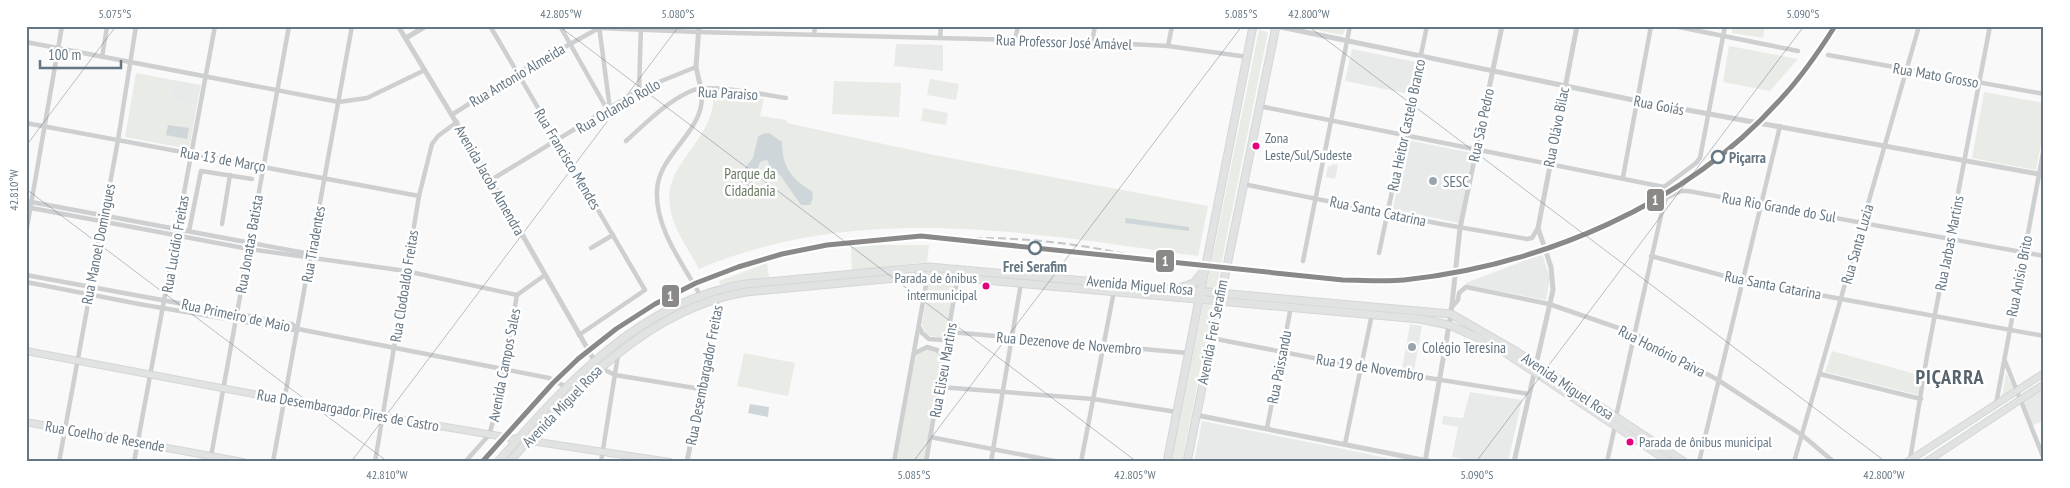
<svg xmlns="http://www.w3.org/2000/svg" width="2070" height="488" font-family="'PT Sans Narrow',sans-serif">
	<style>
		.built { fill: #e8e9e9 }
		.green { fill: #e8ebe6 }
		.water { fill: #ced6d9 }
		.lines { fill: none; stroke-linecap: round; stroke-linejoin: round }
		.secondary-casing { stroke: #d5d6d7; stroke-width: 8 }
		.primary-casing { stroke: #d5d6d7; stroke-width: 9 }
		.minor { stroke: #cecfd0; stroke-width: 4.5 }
		.tertiary { stroke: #cecfd0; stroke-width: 5 }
		.secondary { stroke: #e1e2e2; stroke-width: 6 }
		.primary { stroke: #e1e2e2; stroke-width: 7 }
		.rail { stroke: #c3c5c6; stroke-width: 2; stroke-dasharray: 8 4; stroke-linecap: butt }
		.rail-1-casing { stroke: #fff; stroke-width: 9 }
		.rail-1 { stroke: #8a8988; stroke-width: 5 }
		.ticks { fill: none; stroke: #657683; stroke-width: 1; stroke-opacity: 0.45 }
		.bus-dot { fill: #e5007d; stroke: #fff; stroke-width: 2 }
		.stop-dot { fill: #fff; stroke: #657683; stroke-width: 2.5 }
		.poi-dot { fill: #99a4ac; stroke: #fff; stroke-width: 2 }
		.labels { text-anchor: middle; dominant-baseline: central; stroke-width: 5; stroke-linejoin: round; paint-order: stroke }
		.bus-label { font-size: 14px; fill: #657683; stroke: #fff; text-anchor: start }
		.street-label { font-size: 15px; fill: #657683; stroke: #fff }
		.stop-label { font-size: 15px; font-weight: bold; fill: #657683; stroke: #fff; text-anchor: start }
		.park-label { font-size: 15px; fill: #687a64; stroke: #fff }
		.poi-label { font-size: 15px; fill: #657683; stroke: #fff; text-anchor: start }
		.district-label { font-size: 20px; font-weight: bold; letter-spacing: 1px; fill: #57646e; stroke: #fff }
		.line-badge { stroke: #fff; stroke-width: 2 }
		.badge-label { font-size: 14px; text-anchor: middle; font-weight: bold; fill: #fff }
		.neatline { fill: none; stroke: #657683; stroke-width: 2 }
		.ticks-label { font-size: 12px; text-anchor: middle; fill: #657683 }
	</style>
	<rect width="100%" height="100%" fill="#f9f9f9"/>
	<g class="built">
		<polygon points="896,44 943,45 943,71 894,66"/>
		<polygon points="1352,49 1416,62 1409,94 1345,81"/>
		<polygon points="173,80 201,85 197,105 169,101"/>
		<polygon points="1407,140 1472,153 1459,223 1393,209"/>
		<polygon points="1332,164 1338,165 1335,179 1326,177 1328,166 1331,167"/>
		<polygon points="1542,254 1550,278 1546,300 1466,285 1466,283"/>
		<polygon points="1410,324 1422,326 1414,371 1402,369"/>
		<polygon points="2044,382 2044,421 2031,426 2020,398"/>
		<polygon points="1470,392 1522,400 1508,462 1481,462 1452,457 1458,427 1442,424 1443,416 1463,418"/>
		<polygon points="1202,421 1339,448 1405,462 1194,462"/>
	</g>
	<g class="green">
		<polygon points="1311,26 1346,26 1343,35 1310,29"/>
		<polygon points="1733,26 1765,26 1763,38 1732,33"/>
		<polygon points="1259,30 1268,32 1216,290 1206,289"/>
		<polygon points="1729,46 1798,59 1770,91 1723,82"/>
		<polygon points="136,73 173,80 169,101 197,105 189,149 125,137"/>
		<polygon points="930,79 959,84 956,100 927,95"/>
		<polygon points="834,81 901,83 899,117 832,114"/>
		<polygon points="1984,92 2044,103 2044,128 2036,170 1972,158"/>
		<path d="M713,93l51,6 -4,17 27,4v3l147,32 274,51 -10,50c-165,-23 -340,-55 -499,13 -10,-19 -26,-40 -29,-62 -8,-45 48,-69 43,-114z"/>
		<polygon points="923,108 948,113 946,125 921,121"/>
		<polygon points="879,245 929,245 927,262 852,271 851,247"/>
		<polygon points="767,263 769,278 720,284 719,281"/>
		<polygon points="930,277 956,280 948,332 941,338 926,335 922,324"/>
		<polygon points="1203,304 1213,306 1182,462 1171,462"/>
		<polygon points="922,349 932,349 944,357 925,462 896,462 916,353"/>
		<polygon points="1832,351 1923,376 1919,395 1825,372"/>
		<polygon points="744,353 795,363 788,396 737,386"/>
		<polygon points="2006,373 2015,391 2002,397"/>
	</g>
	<g class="water">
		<polygon points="168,125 189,128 187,139 166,135"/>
		<path d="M769,133l13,9c0,25 10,38 30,49l1,7 -3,7h-9l-21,-30 -10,-6 -2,-8 -2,-1 -6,2 -7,20 -5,4 -9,-6 1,-6 13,-16 5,-21 4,-3z"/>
		<polygon points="1126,218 1189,227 1189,231 1125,223"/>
		<polygon points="750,404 769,407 768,417 748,413"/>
	</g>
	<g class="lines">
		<g class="secondary-casing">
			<g id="secondary">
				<polyline points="26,351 285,400 511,438 670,462"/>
				<polyline points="26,422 243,462"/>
				<polyline points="1907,462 2044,373"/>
				<polyline points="1926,462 2044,384"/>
			</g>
		</g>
		<g class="primary-casing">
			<g id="primary">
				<polyline points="1182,287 1194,283 1204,270"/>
				<path d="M498,462c67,-77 141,-160 247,-178l184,-17 522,47 66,38 167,110"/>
				<path d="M509,462c64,-71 138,-154 237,-170l182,-17 492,44 29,6 45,20 176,117"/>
				<polyline points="1167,462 1253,26"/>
				<polyline points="1187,462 1276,26"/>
			</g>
		</g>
		<g class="minor">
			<polyline points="490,26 645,290 579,335"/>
			<polyline points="560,26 608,111"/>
			<polyline points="599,26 610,109"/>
			<polyline points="1674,26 1798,51"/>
			<polyline points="814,35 815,26"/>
			<polyline points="940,38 941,26"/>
			<polyline points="1015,40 1018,26"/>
			<polyline points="26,42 339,102 367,98 425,70"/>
			<polyline points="1092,42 1095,26"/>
			<polyline points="1168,46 1172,26"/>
			<polyline points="1828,55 2044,94"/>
			<polyline points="102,57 107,27"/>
			<polyline points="639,90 641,27"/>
			<polyline points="1259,106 1664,187 1696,163 1700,158 1725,26"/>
			<polyline points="453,114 518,73 599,28 698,32 1092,42 1168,46 1248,57"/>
			<polyline points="26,123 419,196"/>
			<path d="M626,141c20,-18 40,-39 65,-50 18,-8 74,4 95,7"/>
			<polyline points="1623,177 1651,26"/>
			<polyline points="491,180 639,90 696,67"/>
			<polyline points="1243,184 1441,224 1527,239 1532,238 1538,228"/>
			<polyline points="26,201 305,253 311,256"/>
			<polyline points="26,207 249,249 406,271 517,295 545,275"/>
			<polyline points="222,224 230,175"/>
			<polyline points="189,231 201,171 252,179"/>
			<polyline points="26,233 62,26"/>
			<polyline points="591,248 613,235"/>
			<polyline points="1379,253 1427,26"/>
			<polyline points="1651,256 1743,281 2044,336"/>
			<polyline points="1303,261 1350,26"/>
			<polyline points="26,275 292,324 298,329"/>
			<polyline points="26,282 139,304 291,330 298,329 549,378 566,387"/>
			<path d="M700,295c-17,-31 -45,-67 -43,-104 1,-39 52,-61 44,-102"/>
			<polyline points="1451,308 1458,300 1459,293 1466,287 1549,304 1633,333 1718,380 1802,435 1834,462"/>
			<polyline points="920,328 922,333 929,339 942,340 949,334"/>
			<polyline points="950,332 1188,353"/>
			<polyline points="1211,338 1360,367 1529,394"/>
			<polyline points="915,353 927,347 937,350 945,357"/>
			<polyline points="2005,361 2044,459"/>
			<polyline points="601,368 615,375 701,389"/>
			<polyline points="1820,374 1921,399"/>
			<polyline points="940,387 1093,399 1177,412"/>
			<polyline points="1996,404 2044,148"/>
			<polyline points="1616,417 1662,211 1666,198 1681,191 1688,191 2044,256"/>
			<polyline points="1267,428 1291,307"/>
			<polyline points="930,437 1060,462"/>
			<polyline points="1345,444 1372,314"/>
			<polyline points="1910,460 1927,356 1990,26"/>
			<polyline points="59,462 118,140 136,26"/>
			<polyline points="134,462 215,26"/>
			<polyline points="210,462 289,26"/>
			<polyline points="273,462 352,26"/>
			<polyline points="375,462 419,196 432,144 438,136 457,122"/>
			<polyline points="465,462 489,435 495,415 517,295"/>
			<polyline points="601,462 618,355"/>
			<polyline points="894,462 928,274"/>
			<polyline points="926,462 959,269"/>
			<polyline points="991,462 1021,283"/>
			<polyline points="1081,462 1114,291"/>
			<polyline points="1607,462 1615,426"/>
			<polyline points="1699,462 1780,126"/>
			<polyline points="1794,462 1919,26"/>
		</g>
		<g class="tertiary">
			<polyline points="398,26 491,180 594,360"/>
			<polyline points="699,26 696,67 701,89"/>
			<polyline points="1276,26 1638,101 2044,175"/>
			<polyline points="406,38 426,26"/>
			<polyline points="1196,415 1433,462"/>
			<polyline points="687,462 718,296 716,289"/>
			<polyline points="1425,462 1451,314 1460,228 1502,26"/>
			<polyline points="1514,462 1553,290 1551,267 1538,228 1577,26"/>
		</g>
		<use href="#secondary" class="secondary"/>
		<use href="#primary" class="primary"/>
		<path class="rail" d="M950,239c66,-4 131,5 196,19"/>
		<g class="rail-1-casing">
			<path id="rail-1" d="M482,462l71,-79 25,-24 38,-30 39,-25 41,-21 42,-16 44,-13 45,-9 94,-9 422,44c20,0 40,2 61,0 138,-15 280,-74 374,-178 22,-23 40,-49 57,-76"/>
		</g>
		<use href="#rail-1" class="rail-1"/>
	</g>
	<path class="ticks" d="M559,26l578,436M1308,26l578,436M26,146l90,-120M26,189l362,273M351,462l328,-436M913,462l329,-436M1476,462l328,-436M2039,462l5,-7"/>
	<g class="bus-dot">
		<circle cx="1256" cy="146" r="4.5"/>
		<circle cx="986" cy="286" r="4.5"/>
		<circle cx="1630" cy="442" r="4.5"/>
	</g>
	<g class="stop-dot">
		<circle cx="1718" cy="157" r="6"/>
		<circle cx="1035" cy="248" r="6"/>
	</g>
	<g class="poi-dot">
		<circle cx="1433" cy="181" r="5"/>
		<circle cx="1412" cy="347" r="5"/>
	</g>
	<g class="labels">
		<g class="bus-label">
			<text x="1265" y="138">Zona<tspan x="1265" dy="17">Leste/Sul/Sudeste</tspan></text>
			<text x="977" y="278" text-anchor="end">Parada de ônibus<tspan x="977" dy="17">intermunicipal</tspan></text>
			<text x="1639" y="442">Parada de ônibus municipal</text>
		</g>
		<g class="street-label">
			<text transform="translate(1064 42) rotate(2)">Rua Professor José Amável</text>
			<text transform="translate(517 75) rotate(-31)">Rua Antonio Almeida</text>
			<text transform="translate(1936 75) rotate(10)">Rua Mato Grosso</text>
			<text transform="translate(728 93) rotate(3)">Rua Paraiso</text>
			<text transform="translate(1659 105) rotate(11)">Rua Goiás</text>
			<text transform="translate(618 106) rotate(-30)">Rua Orlando Rollo</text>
			<text transform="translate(1406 125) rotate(-78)">Rua Heitor Castelo Branco</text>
			<text transform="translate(1481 125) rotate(-78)">Rua São Pedro</text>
			<text transform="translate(1556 127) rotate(-79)">Rua Olávo Bilac</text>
			<text transform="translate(223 159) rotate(10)">Rua 13 de Março</text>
			<text transform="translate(568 159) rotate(59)">Rua Francisco Mendes</text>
			<text transform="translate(490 180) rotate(60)">Avenida Jacob Almendra</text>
			<text transform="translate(1779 207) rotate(10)">Rua Rio Grande do Sul</text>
			<text transform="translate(1378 211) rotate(12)">Rua Santa Catarina</text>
			<text transform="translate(1949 243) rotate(-79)">Rua Jarbas Martins</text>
			<text transform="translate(98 244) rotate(-79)">Rua Manoel Domingues</text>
			<text transform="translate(175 244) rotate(-80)">Rua Lucidio Freitas</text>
			<text transform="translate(249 244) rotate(-80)">Rua Jonatas Batista</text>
			<text transform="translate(313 244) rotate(-80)">Rua Tiradentes</text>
			<text transform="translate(1857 244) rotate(-74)">Rua Santa Luzia</text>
			<text transform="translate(2019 276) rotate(-79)">Rua Anísio Brito</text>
			<text transform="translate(1140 285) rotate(5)">Avenida Miguel Rosa</text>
			<text transform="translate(1773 285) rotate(11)">Rua Santa Catarina</text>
			<text transform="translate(404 286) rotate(-81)">Rua Clodoaldo Freitas</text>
			<text transform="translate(236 315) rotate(12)">Rua Primeiro de Maio</text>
			<text transform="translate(1212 332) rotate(-79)">Avenida Frei Serafim</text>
			<text transform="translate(1069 343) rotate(5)">Rua Dezenove de Novembro</text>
			<text transform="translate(1662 351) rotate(27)">Rua Honório Paiva</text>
			<text transform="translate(504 365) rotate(-79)">Avenida Campos Sales</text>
			<text transform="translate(1279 367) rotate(-79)">Rua Paissandu</text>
			<text transform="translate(1370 367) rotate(9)">Rua 19 de Novembro</text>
			<text transform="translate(943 370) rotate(-80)">Rua Eliseu Martins</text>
			<text transform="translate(704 375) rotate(-79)">Rua Desembargador Freitas</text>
			<text transform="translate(1568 386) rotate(34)">Avenida Miguel Rosa</text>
			<text transform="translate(562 406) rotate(-46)">Avenida Miguel Rosa</text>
			<text transform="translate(348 410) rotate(10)">Rua Desembargador Pires de Castro</text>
			<text transform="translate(105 436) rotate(10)">Rua Coelho de Resende</text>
		</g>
		<g class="stop-label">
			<text x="1729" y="157">Piçarra</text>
			<text x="1035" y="266" text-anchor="middle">Frei Serafim</text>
		</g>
		<g class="park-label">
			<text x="750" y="173">Parque da<tspan x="750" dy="17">Cidadania</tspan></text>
		</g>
		<g class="poi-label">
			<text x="1443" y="181">SESC</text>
			<text x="1422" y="347">Colégio Teresina</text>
		</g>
		<g class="district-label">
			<text x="1950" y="377">PIÇARRA</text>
		</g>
	</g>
	<g class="line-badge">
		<rect x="1646" y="188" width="19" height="24" rx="5" fill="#8a8988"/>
		<rect x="1155" y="249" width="20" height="24" rx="5" fill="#8a8988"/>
		<rect x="661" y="284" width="19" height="24" rx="5" fill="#8a8988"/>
	</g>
	<g class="badge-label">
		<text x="1655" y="205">1</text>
		<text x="1165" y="266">1</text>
		<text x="670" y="301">1</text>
	</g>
	<rect width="2070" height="488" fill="none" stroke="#ffffff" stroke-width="55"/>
	<path d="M40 60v8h81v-8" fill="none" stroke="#657683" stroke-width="2.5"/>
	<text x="48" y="60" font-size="15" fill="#657683" stroke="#ffffff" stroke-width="4" paint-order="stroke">100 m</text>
	<rect x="28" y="28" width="2014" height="432" class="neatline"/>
	<g class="ticks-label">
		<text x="115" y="18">5.075°S</text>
		<text x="561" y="18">42.805°W</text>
		<text x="678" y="18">5.080°S</text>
		<text x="1241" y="18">5.085°S</text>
		<text x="1309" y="18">42.800°W</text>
		<text x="1803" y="18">5.090°S</text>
		<text transform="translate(14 190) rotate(-90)" y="4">42.810°W</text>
		<text x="387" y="479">42.810°W</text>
		<text x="914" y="479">5.085°S</text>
		<text x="1135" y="479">42.805°W</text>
		<text x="1477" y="479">5.090°S</text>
		<text x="1884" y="479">42.800°W</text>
	</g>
</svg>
